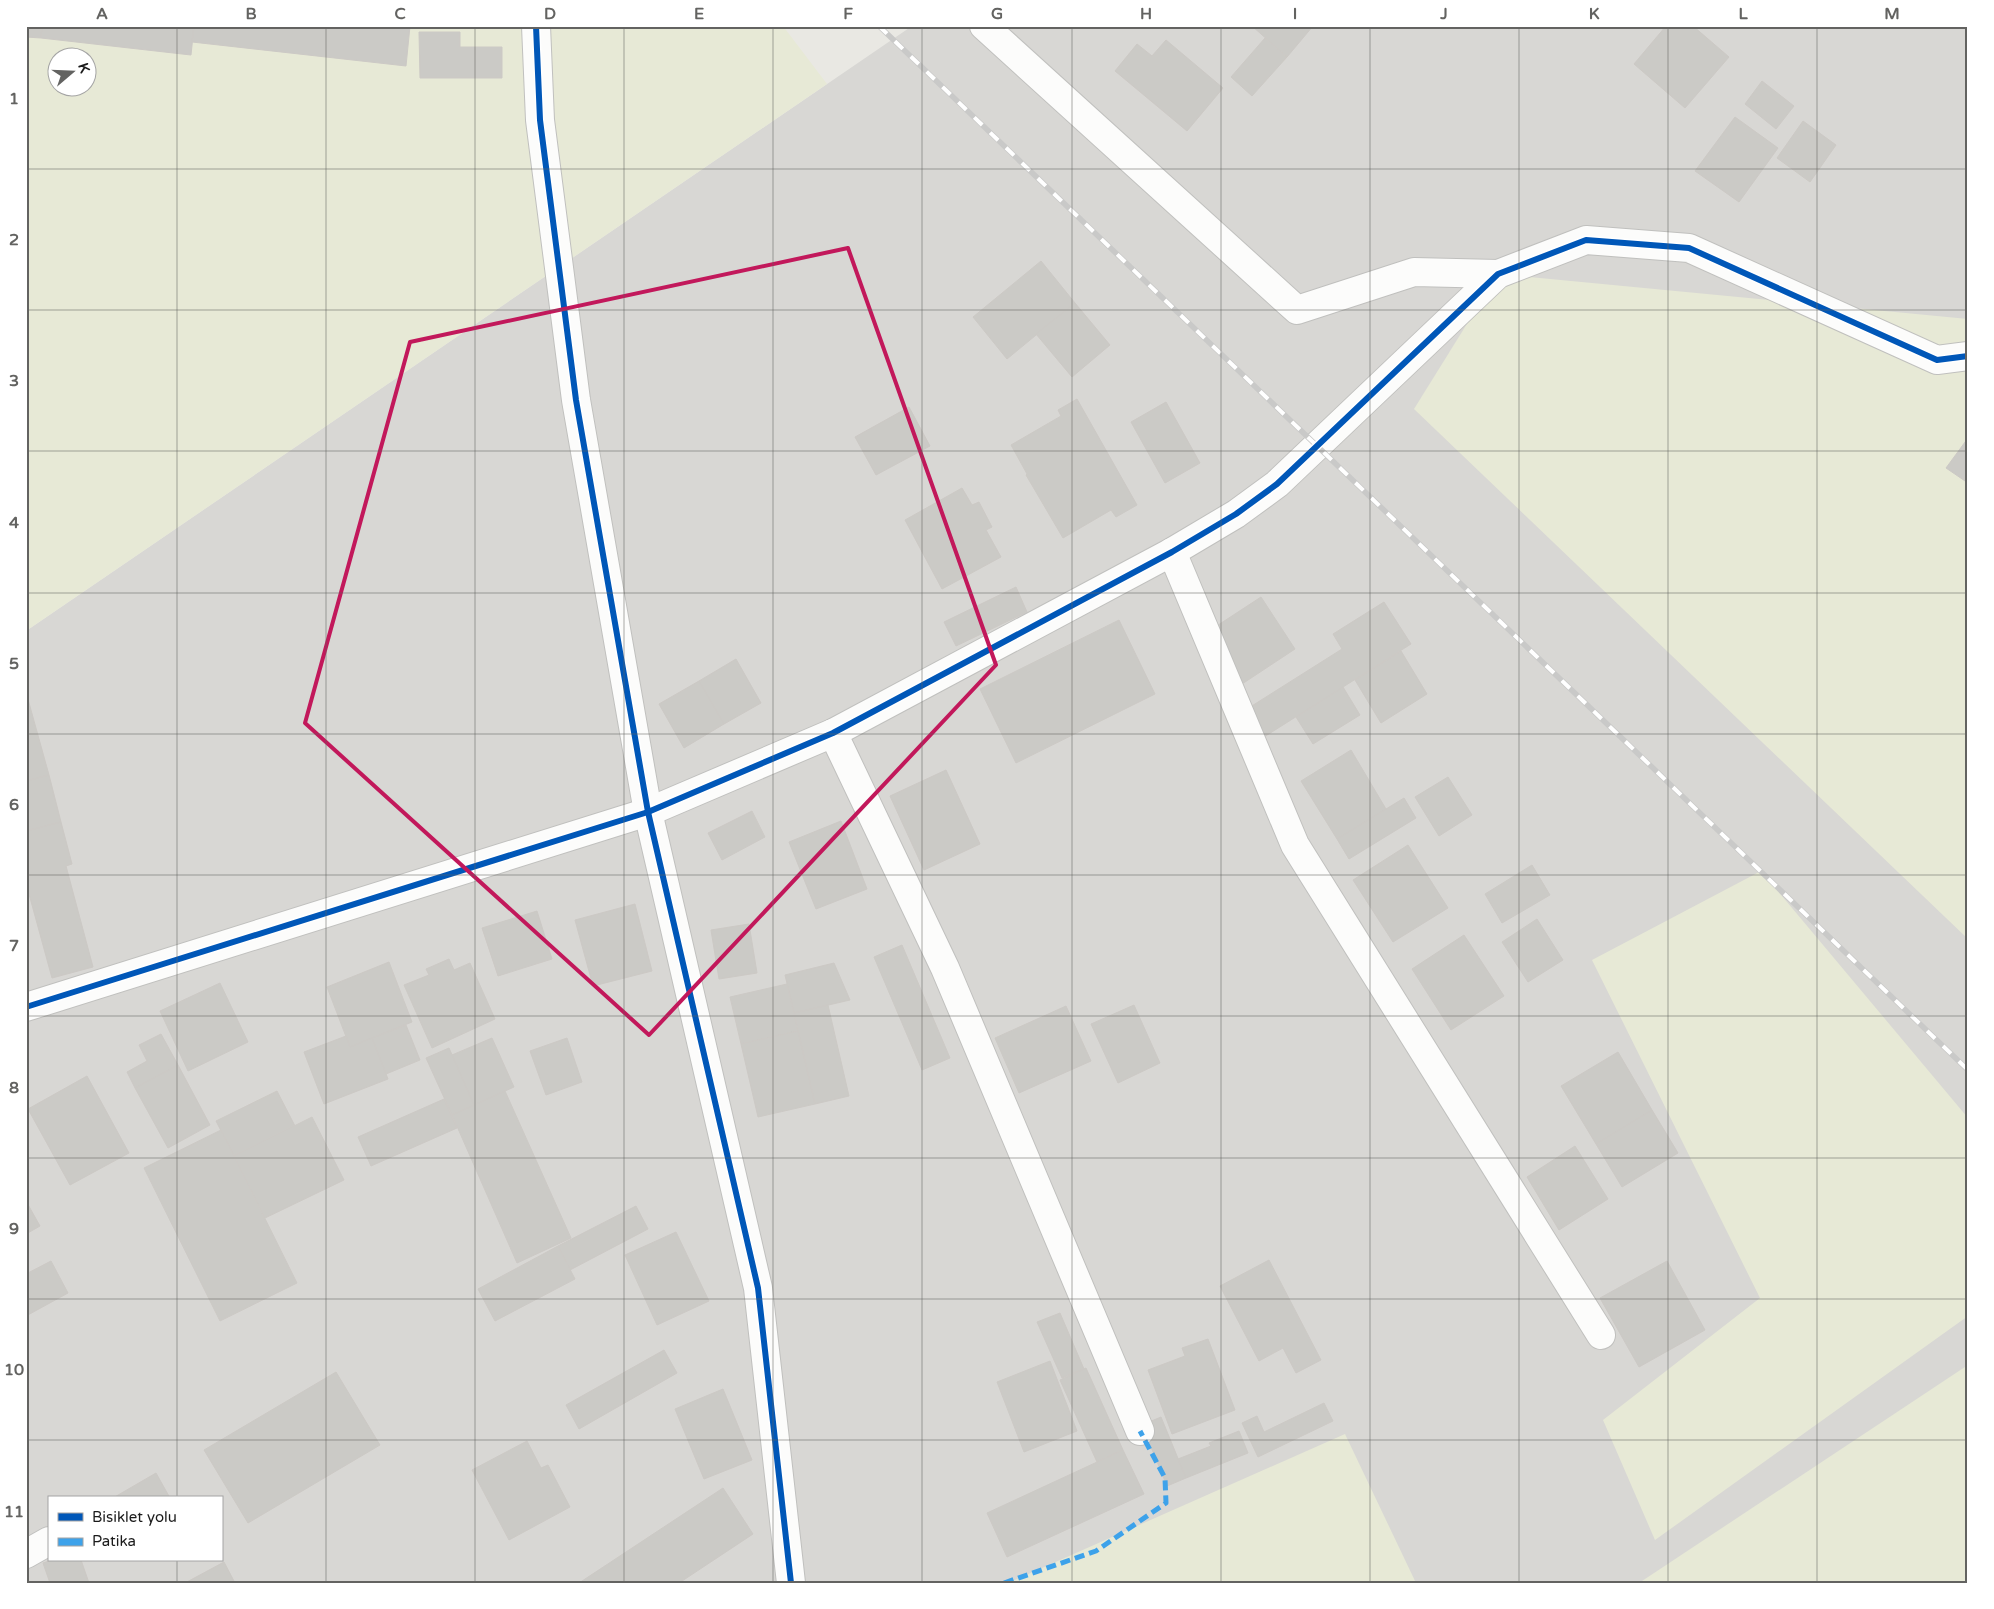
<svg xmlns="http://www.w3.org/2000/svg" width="1994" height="1609" font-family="'Varela Round',sans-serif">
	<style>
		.residential { fill: #d8d7d4; fill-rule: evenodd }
		.farmland { fill: #e7e9d6; fill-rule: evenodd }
		.building { fill: #cbcac6; stroke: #ccc9c5 }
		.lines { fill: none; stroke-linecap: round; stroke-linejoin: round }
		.minor-casing { stroke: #c0c0be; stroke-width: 30 }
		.minor { stroke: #fcfcfb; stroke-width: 28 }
		.rail-casing { stroke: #c9c9c8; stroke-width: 5.5 }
		.rail { stroke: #fff; stroke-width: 4; stroke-dasharray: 11; stroke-linecap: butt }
		.quiet { stroke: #3da2ea; stroke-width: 5; stroke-dasharray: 10 5; stroke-linecap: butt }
		.cycleway-casing { stroke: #fff; stroke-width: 9 }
		.cycleway { stroke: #0057b8; stroke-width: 6 }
		.marked { fill: none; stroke: #c2185b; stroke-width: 4; stroke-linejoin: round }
		.grid { fill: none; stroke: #636361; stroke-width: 1; stroke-opacity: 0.55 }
		.neatline { fill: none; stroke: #636361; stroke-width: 2 }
		.grid-label { font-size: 16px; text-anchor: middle; font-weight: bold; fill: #636361 }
	</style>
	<rect width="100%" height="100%" fill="#e9e8e3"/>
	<path class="residential" d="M912,26h1056v1557h-1942v-952zM49,1498h172v62h-172z"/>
	<g class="farmland">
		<path d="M26,26h757l44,58 -801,547zM58,58h30v30h-30z"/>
		<polygon points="1498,274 1968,319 1968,939 1414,409"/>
		<polygon points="1761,871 1968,1118 1968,1316 1655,1540 1603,1420 1760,1298 1592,960"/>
		<polygon points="1968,1365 1968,1583 1639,1583"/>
		<polygon points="1345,1434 1416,1583 1008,1583"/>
	</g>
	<g class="building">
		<polygon points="26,26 42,26 41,38 26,37"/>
		<polygon points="42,26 194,26 191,55 41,38"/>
		<polygon points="194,26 410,26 406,66 192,42"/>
		<polygon points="1252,26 1313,26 1287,57"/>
		<polygon points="1666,26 1693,26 1729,57 1685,108 1634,64"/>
		<polygon points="419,32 460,32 460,47 502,47 502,78 420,78"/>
		<polygon points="1265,38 1287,57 1252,96 1231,77"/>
		<polygon points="1166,40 1223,88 1187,131 1115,71 1137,44 1152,56"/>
		<polygon points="1762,81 1794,106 1776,129 1745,104"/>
		<polygon points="1735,117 1778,148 1739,202 1695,171"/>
		<polygon points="1803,121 1836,145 1810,182 1777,158"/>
		<polygon points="1041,261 1075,303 1007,359 973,317"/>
		<polygon points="1075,303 1110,345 1072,377 1036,334"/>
		<polygon points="1077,399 1137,505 1116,517 1111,510 1063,538 1026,475 1027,474 1011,445 1061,416 1058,410"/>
		<polygon points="1166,402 1200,463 1165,483 1131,422"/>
		<polygon points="909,407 930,446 876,475 855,437"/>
		<polygon points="1968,438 1968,483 1946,468"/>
		<polygon points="962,488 972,505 979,502 992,527 986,530 1001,557 942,589 905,520"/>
		<polygon points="1016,587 1027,612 956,646 944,622"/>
		<polygon points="1261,597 1295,649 1242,684 1209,631"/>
		<polygon points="1384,602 1411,644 1245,749 1228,721 1342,649 1333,634"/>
		<polygon points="1119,620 1155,694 1016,763 980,689"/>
		<polygon points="1401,651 1427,694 1381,723 1355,680"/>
		<polygon points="736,659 761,703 724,724 699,681"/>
		<polygon points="699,681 724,724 684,748 659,704"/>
		<polygon points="1343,687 1360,715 1313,744 1296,717"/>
		<polygon points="26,692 49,775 26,781"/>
		<polygon points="1351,750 1386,809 1337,839 1301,781"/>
		<polygon points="946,770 980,844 924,870 890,796"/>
		<polygon points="49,775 61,822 26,831 26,781"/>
		<polygon points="1448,777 1472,815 1439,836 1415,797"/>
		<polygon points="1404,798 1416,818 1349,859 1337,839"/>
		<polygon points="752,811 765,837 722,860 708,833"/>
		<polygon points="841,821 867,889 816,909 789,842"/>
		<polygon points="61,822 72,864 66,866 93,967 52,978 26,883 26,831"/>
		<polygon points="1408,845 1448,908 1393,942 1353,880"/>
		<polygon points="1532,865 1550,895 1502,923 1485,894"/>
		<polygon points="635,904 652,971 593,986 575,920"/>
		<polygon points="537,911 552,959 498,976 482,928"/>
		<polygon points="1537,919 1563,960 1528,982 1502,942"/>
		<polygon points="749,924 757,973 719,979 711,930"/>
		<polygon points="1464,935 1504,996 1451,1030 1412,969"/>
		<polygon points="902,945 950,1058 922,1070 874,957"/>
		<polygon points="449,959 454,970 470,963 495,1019 432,1048 404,985 429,975 426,969"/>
		<polygon points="389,962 412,1022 350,1047 327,987"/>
		<polygon points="834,963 850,1000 794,1013 785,975"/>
		<polygon points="220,983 248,1042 188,1071 160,1011"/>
		<polygon points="787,984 798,1031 741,1044 730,997"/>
		<polygon points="828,1005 849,1096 815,1104 794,1013"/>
		<polygon points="1134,1005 1160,1063 1118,1083 1091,1024"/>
		<polygon points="1066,1006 1091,1061 1019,1093 995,1038"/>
		<polygon points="406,1025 420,1060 386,1074 372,1038"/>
		<polygon points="798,1031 815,1104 758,1117 741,1044"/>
		<polygon points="161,1034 178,1065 135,1088 127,1072 147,1061 139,1045"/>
		<polygon points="346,1036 350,1047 372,1038 388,1079 324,1104 304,1052"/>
		<polygon points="492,1038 514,1087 474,1105 452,1055"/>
		<polygon points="567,1038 582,1082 546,1095 530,1051"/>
		<polygon points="449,1048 474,1105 452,1115 426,1058"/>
		<polygon points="1618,1052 1652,1110 1596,1144 1561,1086"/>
		<polygon points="178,1065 210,1125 168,1148 135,1088"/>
		<polygon points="87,1076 129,1153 70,1185 28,1109"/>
		<polygon points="277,1091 295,1126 234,1156 216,1121"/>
		<polygon points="505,1091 571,1238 517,1263 452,1115"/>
		<polygon points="444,1099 457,1128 371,1166 358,1137"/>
		<polygon points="1652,1110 1678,1153 1622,1187 1596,1144"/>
		<polygon points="312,1117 344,1180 265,1218 234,1156"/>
		<polygon points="221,1130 297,1283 220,1321 144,1168"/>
		<polygon points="1575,1146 1608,1199 1559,1230 1527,1177"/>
		<polygon points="26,1201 40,1226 26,1234"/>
		<polygon points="636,1206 648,1229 570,1270 558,1246"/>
		<polygon points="676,1232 709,1301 657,1325 625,1255"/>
		<polygon points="558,1246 575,1279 495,1321 478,1289"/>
		<polygon points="1269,1260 1321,1360 1296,1373 1283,1348 1259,1361 1220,1286"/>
		<polygon points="51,1261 68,1293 26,1316 26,1274"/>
		<polygon points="1667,1261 1705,1330 1639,1367 1600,1298"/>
		<polygon points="1060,1313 1084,1369 1062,1378 1037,1322"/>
		<polygon points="1208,1339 1235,1410 1172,1434 1148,1370 1185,1356 1182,1348"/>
		<polygon points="664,1350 677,1373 579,1429 566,1405"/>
		<polygon points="1050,1361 1077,1431 1024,1452 997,1382"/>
		<polygon points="1086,1368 1123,1450 1097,1462 1060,1380"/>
		<polygon points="336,1372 380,1445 248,1523 204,1450"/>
		<polygon points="723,1389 752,1460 704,1479 675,1409"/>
		<polygon points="1324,1403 1333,1421 1258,1457 1242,1423 1257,1416 1264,1432"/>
		<polygon points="1161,1417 1186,1478 1167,1486 1142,1425"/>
		<polygon points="1239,1431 1248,1453 1186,1478 1178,1459 1211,1446 1209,1443"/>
		<polygon points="527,1441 541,1468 548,1465 570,1507 509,1540 472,1470"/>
		<polygon points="1123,1450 1144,1494 1007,1557 987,1513"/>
		<polygon points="156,1473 170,1498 113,1498"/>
		<polygon points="723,1488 753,1534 679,1583 579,1583"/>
		<polygon points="52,1560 81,1560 89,1583 50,1583 43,1563"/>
		<polygon points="224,1562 235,1583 185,1583"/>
	</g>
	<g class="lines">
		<g class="minor-casing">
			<g id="minor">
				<polyline points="536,26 540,120 576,400 648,812 758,1288 791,1583"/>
				<polyline points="984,26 1297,310 1414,272 1498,274"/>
				<polyline points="1172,552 1295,845 1601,1335"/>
				<polyline points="833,733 945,968 1140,1431"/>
				<polyline points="26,1007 648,812 833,733 1172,552 1236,514 1277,484 1498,274 1586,240 1689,248 1937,360 1968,356"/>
				<polyline points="26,1554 49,1541"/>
			</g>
		</g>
		<use href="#minor" class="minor"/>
		<g class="rail-casing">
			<polyline id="rail" points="879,26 1968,1070"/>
		</g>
		<use href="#rail" class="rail"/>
		<polyline class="quiet" points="1004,1583 1096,1551 1166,1503 1165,1478 1140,1431"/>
		<g class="cycleway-casing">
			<g id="cycleway">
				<polyline points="536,26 540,120 576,400 648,812 758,1288 791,1583"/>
				<polyline points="26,1007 648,812 833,733 1172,552 1236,514 1277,484 1498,274 1586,240 1689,248 1937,360 1968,356"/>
			</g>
		</g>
		<use href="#cycleway" class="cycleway"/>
	</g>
	<path class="marked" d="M848,248l148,417 -347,370 -344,-312 105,-381z"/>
	<path class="grid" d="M177,26v1472M326,26v1557M475,26v1557M624,26v1557M773,26v1557M922,26v1557M1072,26v1557M1221,26v1557M1370,26v1557M1519,26v1557M1668,26v1557M1817,26v1557M26,169h1942M26,310h1942M26,451h1942M26,593h1942M26,734h1942M26,875h1942M26,1016h1942M26,1158h1942M26,1299h1942M26,1440h1942M177,1560v23"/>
	<rect width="1994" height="1609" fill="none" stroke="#ffffff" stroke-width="55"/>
	<rect x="48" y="1496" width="175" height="65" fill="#ffffff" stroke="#a4a4a4"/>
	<rect x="58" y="1513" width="25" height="8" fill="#0057b8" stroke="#a4a4a4"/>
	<text x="92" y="1522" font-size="15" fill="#1b1b1b">Bisiklet yolu</text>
	<rect x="58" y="1538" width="25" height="8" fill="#3da2ea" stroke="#a4a4a4"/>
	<text x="92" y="1546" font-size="15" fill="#1b1b1b">Patika</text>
	<g transform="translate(72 72) rotate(71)"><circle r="24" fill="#ffffff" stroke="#a4a4a4"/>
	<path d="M0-4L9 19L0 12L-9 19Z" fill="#636361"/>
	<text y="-8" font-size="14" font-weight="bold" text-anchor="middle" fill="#1b1b1b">K</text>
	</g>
	<rect x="28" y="28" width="1938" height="1554" class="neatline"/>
	<g class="grid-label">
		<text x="102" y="19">A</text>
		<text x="251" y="19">B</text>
		<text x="400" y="19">C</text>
		<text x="550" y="19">D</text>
		<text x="699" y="19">E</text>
		<text x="848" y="19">F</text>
		<text x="997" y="19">G</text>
		<text x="1146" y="19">H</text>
		<text x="1295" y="19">I</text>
		<text x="1444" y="19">J</text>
		<text x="1594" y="19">K</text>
		<text x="1743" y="19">L</text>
		<text x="1892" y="19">M</text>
		<text x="14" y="104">1</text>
		<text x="14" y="245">2</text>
		<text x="14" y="386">3</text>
		<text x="14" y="528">4</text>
		<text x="14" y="669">5</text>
		<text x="14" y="810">6</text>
		<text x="14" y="951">7</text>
		<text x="14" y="1093">8</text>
		<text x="14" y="1234">9</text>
		<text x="14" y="1375">10</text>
		<text x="14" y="1517">11</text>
	</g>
</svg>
